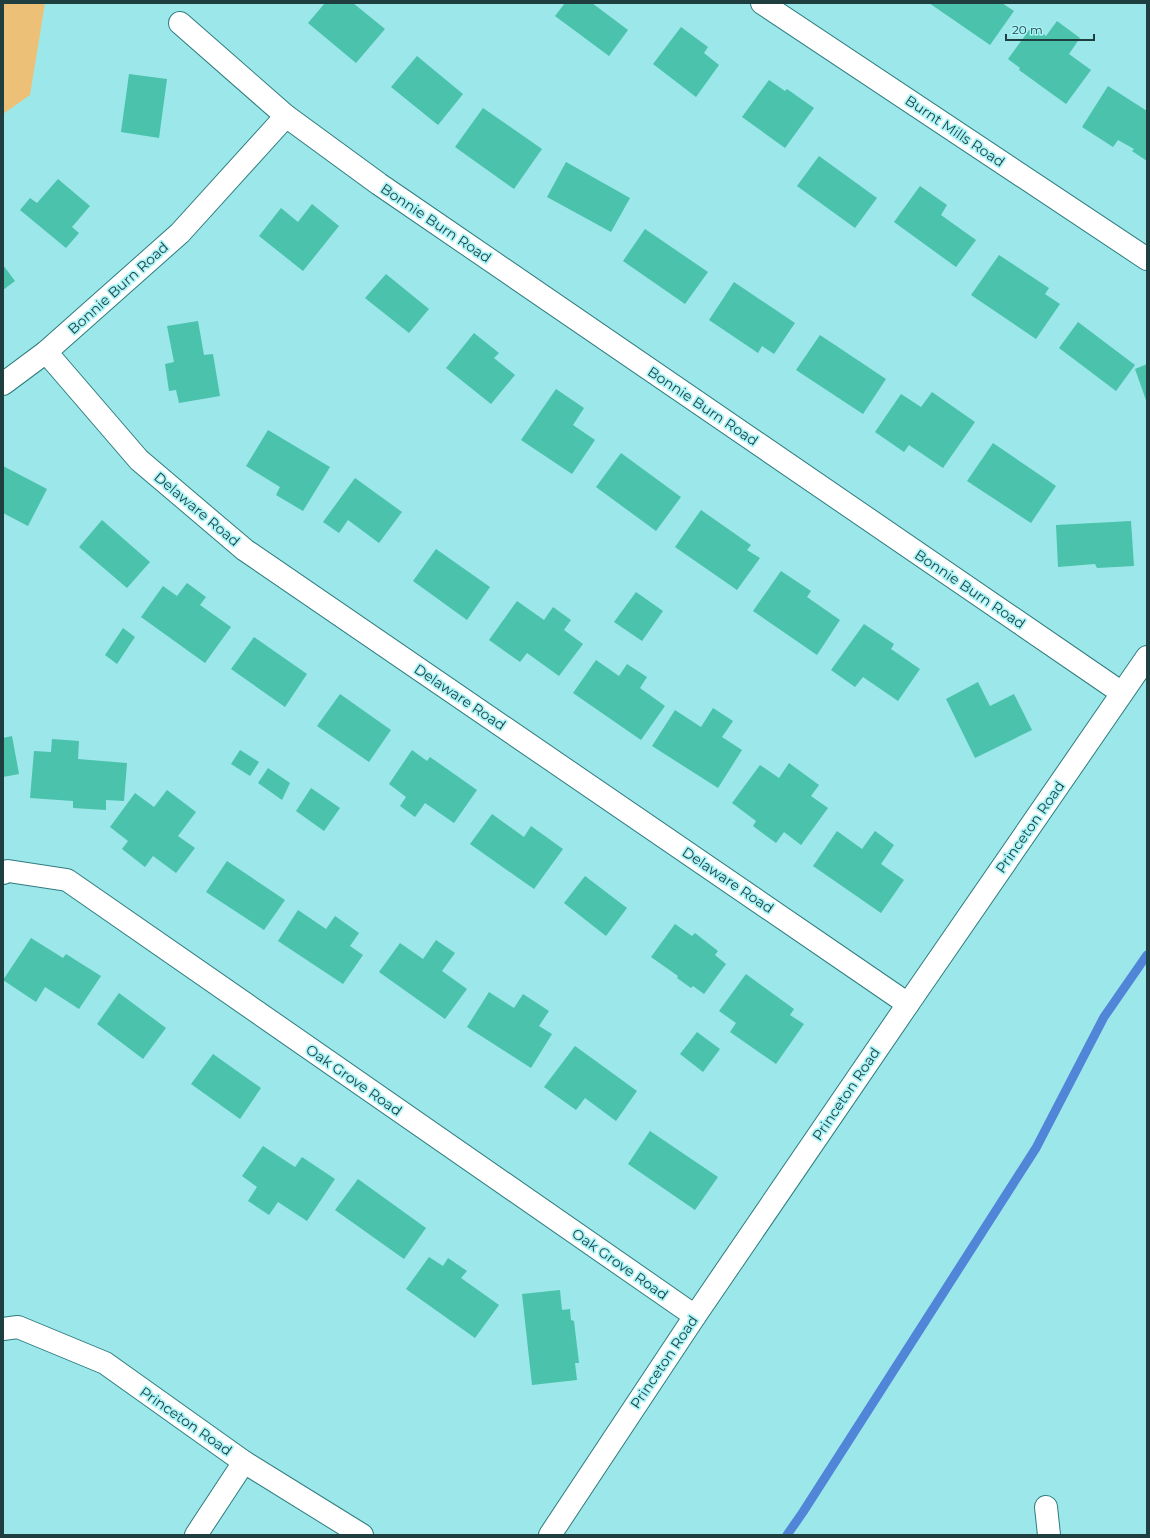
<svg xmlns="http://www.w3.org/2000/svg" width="1150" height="1538" font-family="Montserrat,sans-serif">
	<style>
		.green { fill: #ecc077 }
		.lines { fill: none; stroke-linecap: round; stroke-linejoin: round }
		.stream { stroke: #5085d8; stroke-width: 9 }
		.building { fill: #4ac2ac }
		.minor-casing { stroke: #2f7c7f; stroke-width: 24 }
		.minor { stroke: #fff; stroke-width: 22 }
		.labels { text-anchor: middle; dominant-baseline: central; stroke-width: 3.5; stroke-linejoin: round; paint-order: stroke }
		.street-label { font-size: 14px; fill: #1f3e40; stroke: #a9f4f7 }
	</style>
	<rect width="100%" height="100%" fill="#9ce7ea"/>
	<polygon class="green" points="3,3 45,3 30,95 3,114"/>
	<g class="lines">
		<polyline class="stream" points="787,1535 803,1512 1036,1148 1104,1017 1147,955"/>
	</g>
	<g class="building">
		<polygon points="325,3 353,3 385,29 356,63 308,23"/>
		<polygon points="565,3 592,3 628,30 609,56 555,16"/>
		<polygon points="929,3 1002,3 1014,11 990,45"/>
		<polygon points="1057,21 1080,38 1069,54 1091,70 1066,104 1019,70 1020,68 1008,59 1032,26 1046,36"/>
		<polygon points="681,27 708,47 704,53 719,65 696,97 653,64"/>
		<polygon points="417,56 463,94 438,125 391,87"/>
		<polygon points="129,74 167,79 159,138 121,132"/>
		<polygon points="769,80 785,91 787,89 814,108 785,148 742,117"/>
		<polygon points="1108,86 1147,111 1147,161 1132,151 1134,149 1118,140 1113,147 1082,127"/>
		<polygon points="483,108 542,149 514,189 455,147"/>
		<polygon points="819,156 877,198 855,228 797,186"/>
		<polygon points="566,162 630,198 611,232 547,197"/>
		<polygon points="58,179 90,206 72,227 79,233 66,248 20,210 30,198 37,203"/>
		<polygon points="920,186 947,205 941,215 976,240 956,267 894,222"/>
		<polygon points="312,204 339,226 303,271 259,236 281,208 298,222"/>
		<polygon points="645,229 708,272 685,304 623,261"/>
		<polygon points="999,255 1049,288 1045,294 1060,304 1036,339 971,295"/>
		<polygon points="3,265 15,281 3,290"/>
		<polygon points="386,274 429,309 409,333 365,298"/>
		<polygon points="734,282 795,323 774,354 762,346 758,353 709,320"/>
		<polygon points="198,321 204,355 213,354 220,396 179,403 176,390 169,391 165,364 174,362 167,326"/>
		<polygon points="1078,322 1135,365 1116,391 1059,348"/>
		<polygon points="474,333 499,353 494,358 515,375 491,404 446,368"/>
		<polygon points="820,335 886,379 863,414 796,370"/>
		<polygon points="1147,364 1147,403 1135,369"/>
		<polygon points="556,389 584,408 573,425 595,440 572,474 521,440"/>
		<polygon points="932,392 975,422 943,468 909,445 904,452 875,432 901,394 921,407"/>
		<polygon points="268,430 330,467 303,511 276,495 280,487 246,466"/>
		<polygon points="993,443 1056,486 1031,523 967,481"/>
		<polygon points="621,453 681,497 656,531 596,487"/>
		<polygon points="3,466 47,489 28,526 3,513"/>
		<polygon points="355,478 402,512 379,543 348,520 339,533 323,522"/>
		<polygon points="701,510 751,545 747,550 760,558 737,590 675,547"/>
		<polygon points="102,520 150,562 127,588 79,547"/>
		<polygon points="1131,521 1134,566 1097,568 1095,564 1058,567 1056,525"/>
		<polygon points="436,549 490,587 467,620 413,581"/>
		<polygon points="781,571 811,591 807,597 840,620 817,655 753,611"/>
		<polygon points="187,583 206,597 200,605 231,627 205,663 141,617 163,586 177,596"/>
		<polygon points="636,592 663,611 642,641 614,622"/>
		<polygon points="517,601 544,620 553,607 571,620 564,630 583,644 559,676 527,653 520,662 489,640"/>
		<polygon points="864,624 894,644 891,649 920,669 898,701 863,677 855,687 831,670"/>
		<polygon points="123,628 135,637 117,664 105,655"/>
		<polygon points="254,637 307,674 285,707 231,669"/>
		<polygon points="596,660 619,676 627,664 647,677 640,688 665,706 641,740 573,693"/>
		<polygon points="978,682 990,706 1014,694 1032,730 975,758 946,699"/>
		<polygon points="340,694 391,730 369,762 317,726"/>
		<polygon points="713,708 733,721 722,737 742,750 718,788 652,746 675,710 701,727"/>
		<polygon points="12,736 19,774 3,777 3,738"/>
		<polygon points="52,739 79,741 78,759 127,763 124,801 106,800 106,810 73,808 73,801 30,798 34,751 51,752"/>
		<polygon points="240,750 259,762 250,776 231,764"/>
		<polygon points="412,750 427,761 430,757 477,790 454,823 425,803 415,817 400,806 406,797 389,784"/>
		<polygon points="789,763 819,785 811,796 828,808 801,845 784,832 776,843 753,826 756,821 732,803 760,765 779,778"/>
		<polygon points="268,768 290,783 282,800 258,783"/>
		<polygon points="311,788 340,808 324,831 296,811"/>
		<polygon points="167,790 196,812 178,836 195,848 176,873 153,856 145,867 122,849 128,841 110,827 135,793 154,807"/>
		<polygon points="492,814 524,837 531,826 563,849 534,889 470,844"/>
		<polygon points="837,831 862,849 875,831 894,845 881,864 904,880 881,913 813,866"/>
		<polygon points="227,861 285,900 264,930 206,892"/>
		<polygon points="585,876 627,908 606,936 564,903"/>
		<polygon points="298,910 326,929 335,916 359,933 350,946 363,955 343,984 278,941"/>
		<polygon points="675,924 692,936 695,933 718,951 715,955 726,964 704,994 693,986 691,988 677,978 678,976 651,957"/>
		<polygon points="31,938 63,958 66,954 101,976 79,1009 45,987 36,1002 3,980"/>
		<polygon points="436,940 455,953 442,971 467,989 445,1019 379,972 400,943 423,959"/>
		<polygon points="746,974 794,1009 790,1015 804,1024 776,1064 730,1032 736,1023 719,1011"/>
		<polygon points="489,992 514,1008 523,994 549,1011 539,1026 552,1034 531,1068 467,1027"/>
		<polygon points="119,993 166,1028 143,1059 97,1024"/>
		<polygon points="697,1032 720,1049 703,1072 680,1054"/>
		<polygon points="575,1046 637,1091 616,1121 585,1098 576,1110 544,1087"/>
		<polygon points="213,1054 261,1088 240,1119 191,1084"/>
		<polygon points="650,1131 718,1177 695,1210 628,1164"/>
		<polygon points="263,1146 295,1167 302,1157 335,1179 307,1221 278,1202 269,1215 248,1201 257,1187 242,1176"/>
		<polygon points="358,1179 426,1228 404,1259 335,1210"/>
		<polygon points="429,1257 443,1266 448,1258 467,1271 461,1278 499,1305 475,1338 406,1289"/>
		<polygon points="560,1290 562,1310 570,1309 571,1320 574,1321 579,1363 575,1363 577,1380 532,1385 522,1294"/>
	</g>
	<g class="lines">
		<g class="minor-casing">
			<g id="minor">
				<polyline points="762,3 1147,259"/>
				<polyline points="180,23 286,116"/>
				<polyline points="46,352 139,460 245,550 908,1004"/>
				<polyline points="3,384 46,352 180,233 286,116 379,184 1122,693"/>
				<polyline points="3,873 8,871 67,880 695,1316"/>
				<polyline points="3,1329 18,1327 105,1363 244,1462 362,1535"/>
				<polyline points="1046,1507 1049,1535"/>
				<polyline points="196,1535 244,1462"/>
				<polyline points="550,1535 695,1316 908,1004 1147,657"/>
			</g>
		</g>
		<use href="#minor" class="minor"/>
	</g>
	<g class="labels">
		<g class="street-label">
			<text transform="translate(955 131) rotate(34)">Burnt Mills Road</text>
			<text transform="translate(436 223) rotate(34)">Bonnie Burn Road</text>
			<text transform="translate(118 288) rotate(-42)">Bonnie Burn Road</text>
			<text transform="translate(703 406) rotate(34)">Bonnie Burn Road</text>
			<text transform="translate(197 509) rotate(40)">Delaware Road</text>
			<text transform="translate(970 589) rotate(34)">Bonnie Burn Road</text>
			<text transform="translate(460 697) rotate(34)">Delaware Road</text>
			<text transform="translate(1030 827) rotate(-55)">Princeton Road</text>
			<text transform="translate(728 880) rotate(34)">Delaware Road</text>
			<text transform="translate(354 1080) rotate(35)">Oak Grove Road</text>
			<text transform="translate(846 1094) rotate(-56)">Princeton Road</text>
			<text transform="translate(620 1264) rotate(35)">Oak Grove Road</text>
			<text transform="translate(664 1362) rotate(-56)">Princeton Road</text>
			<text transform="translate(186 1421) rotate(35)">Princeton Road</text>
		</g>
	</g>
	<rect width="1150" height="1538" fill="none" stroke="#1f3e40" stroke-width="8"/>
	<path d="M1006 34v6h88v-6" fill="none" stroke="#1f3e40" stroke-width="2"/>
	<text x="1012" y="34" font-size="12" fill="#1f3e40" stroke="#a9f4f7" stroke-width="3" paint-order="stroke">20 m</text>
</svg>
